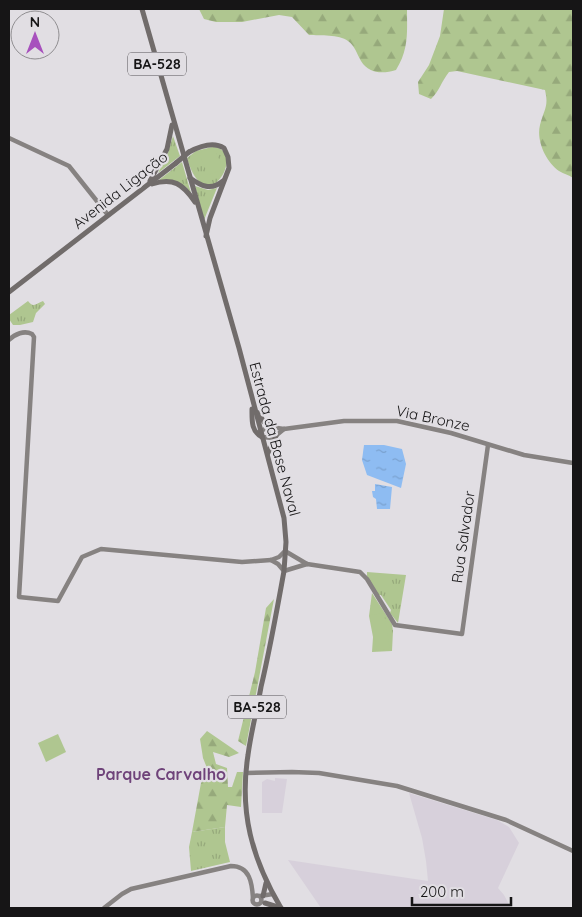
<svg xmlns="http://www.w3.org/2000/svg" width="582" height="917" font-family="Quicksand,sans-serif">
	<style>
		.built { fill: #d7d0db }
		.grass { fill: url(#grass-tufts) }
		.forest { fill: url(#forest-firs) }
		.pitch { fill: #afc690 }
		.water { fill: url(#water-ripples) }
		.lines { fill: none; stroke-linecap: round; stroke-linejoin: round }
		.secondary { stroke: #868281; stroke-width: 4.5 }
		.primary { stroke: #716c6b; stroke-width: 5 }
		.primary-bridge { stroke: #716c6b; stroke-width: 5 }
		.labels { text-anchor: middle; dominant-baseline: central; stroke-width: 4.5; stroke-linejoin: round; paint-order: stroke }
		.shield { fill: #e1dee3; stroke: #535154; stroke-width: 1 }
		.shield-label { font-size: 14px; font-weight: bold; fill: #161516 }
		.street-label { font-size: 15px; fill: #161516; stroke: #e1dee3 }
		.neighbourhood-label { font-size: 16px; font-weight: bold; fill: #6f437a; stroke: #e1dee3 }
	</style>
	<defs>
		<pattern id="grass-tufts" width="24" height="20" patternUnits="userSpaceOnUse" patternTransform="scale(1.25)"><rect width="24" height="20" fill="#afc690"/><path d="M3 7l-1-3M5 7V3M7 7l1-3M15 17l-1-3M17 17v-4M19 17l1-3" fill="none" stroke="#96a97b"/></pattern>
		<pattern id="forest-firs" width="22" height="20" patternUnits="userSpaceOnUse" patternTransform="scale(1.25)"><rect width="22" height="20" fill="#afc690"/><path d="M5 1l3.5 6h-7zM16 11l3.5 6h-7z" fill="#96a97b"/></pattern>
		<pattern id="water-ripples" width="26" height="14" patternUnits="userSpaceOnUse" patternTransform="scale(1.25)"><rect width="26" height="14" fill="#8ebcf2"/><path d="M2 4q2-2 4 0t4 0M15 11q2-2 4 0t4 0" fill="none" stroke="#7aa1cf"/></pattern>
	</defs>
	<rect width="100%" height="100%" fill="#e1dee3"/>
	<g class="built">
		<polygon points="275,778 287,779 282,813 262,813 262,782 267,779 275,781"/>
		<polygon points="409,793 497,820 509,827 519,843 498,888 504,895 511,908 321,908 288,860 428,881 426,861 422,838"/>
	</g>
	<g class="grass">
		<polygon points="173,136 180,156 158,173 167,156"/>
		<path d="M212,147c37,1 -6,78 -25,11l9,-7z"/>
		<polygon points="182,162 191,193 186,187 159,180"/>
		<polygon points="195,186 208,190 217,188 204,220"/>
		<path d="M28,301c5,7 8,3 15,0l2,3 -9,9 -3,9 -13,3h-7l-4,-6v-4z"/>
		<polygon points="367,572 406,575 398,623 390,613 391,610 381,595 378,595 367,576"/>
		<polygon points="372,593 392,624 393,631 392,651 372,652 373,637 369,616"/>
		<polygon points="225,827 225,842 230,862 191,871 189,847 192,832"/>
	</g>
	<g class="forest">
		<path d="M199,9h208c0,24 2,40 -11,61 -13,4 -27,4 -35,-9 -4,-7 -6,-15 -13,-20 -9,-7 -28,-5 -39,-6l-17,-18 -13,-2 -37,7h-26l-12,-3z"/>
		<path d="M444,9h129v169c-4,-3 -9,-4 -14,-7 -13,-9 -23,-30 -19,-46 4,-16 9,-18 5,-35l-88,-19 -8,1c-8,10 -9,18 -18,27l-12,-5 -1,-12 11,-17 11,-29z"/>
		<polygon points="274,599 246,746 238,741 255,672 266,608"/>
		<polygon points="207,731 239,753 229,757 213,752 216,764 227,768 228,787 232,787 237,772 243,772 241,807 227,805 225,827 192,832 201,783 209,773 203,758 200,739"/>
	</g>
	<g class="pitch">
		<polygon points="214,147 223,169 208,175 199,153"/>
		<polygon points="384,613 390,649 377,651 370,615"/>
		<polygon points="58,734 66,752 46,762 38,743"/>
	</g>
	<g class="water">
		<polygon points="384,445 402,449 406,464 401,488 367,475 362,460 364,445"/>
		<polygon points="375,484 392,487 390,509 377,509 376,499 373,497 372,491 375,491"/>
	</g>
	<g class="lines">
		<g class="secondary">
			<polyline points="9,138 69,166 108,215"/>
			<path d="M9,340c6,-6 15,-10 23,-6l2,3 -15,260 39,4 24,-44 19,-8 141,13 29,-2 8,-3 6,-6 22,13"/>
			<polyline points="260,431 270,427 284,429 344,421 397,421 451,433 524,455 573,463"/>
			<polyline points="262,437 273,438 284,429"/>
			<polyline points="271,560 278,564 284,571 307,564 360,572 367,579 395,625 462,634 488,445"/>
			<polyline points="246,773 292,772 319,773 397,786 506,820 573,851"/>
			<circle cx="257" cy="900" r="4.5"/>
			<polyline points="260,896 273,894"/>
			<path d="M104,908l18,-14 9,-5 100,-23c19,0 21,17 22,32"/>
		</g>
		<g class="primary">
			<path d="M142,9l97,339 45,170 2,24 -2,29c-7,39 -14,78 -23,116 -4,23 -10,45 -13,68 -9,57 4,104 33,153"/>
			<path d="M189,152c11,-6 24,-11 35,-4l4,9 1,11 -19,50 -4,18"/>
			<path d="M190,178c11,8 21,13 33,3"/>
			<polyline points="150,181 167,149 172,125"/>
			<path d="M152,184c21,-7 31,0 43,18"/>
			<polyline points="9,292 176,163"/>
			<path d="M252,409c0,12 -1,22 10,28"/>
			<polyline points="258,413 264,422 274,427"/>
			<polyline points="268,453 276,436"/>
			<polyline points="263,896 266,883"/>
			<polyline points="265,903 281,908"/>
		</g>
		<polyline class="primary-bridge" points="176,163 189,152"/>
	</g>
	<g class="labels">
		<g class="shield">
			<rect x="128" y="52.5" width="58" height="23" rx="4"/>
			<rect x="228" y="695.5" width="58" height="23" rx="4"/>
		</g>
		<g class="shield-label">
			<text x="157" y="64">BA-528</text>
			<text x="257" y="707">BA-528</text>
		</g>
		<g class="street-label">
			<text transform="translate(120 190) rotate(-38)">Avenida Ligação</text>
			<text transform="translate(433 418) rotate(12)">Via Bronze</text>
			<text transform="translate(275 439) rotate(75)">Estrada da Base Naval</text>
			<text transform="translate(463 537) rotate(-82)">Rua Salvador</text>
		</g>
		<g class="neighbourhood-label">
			<text x="161" y="774">Parque Carvalho</text>
		</g>
	</g>
	<rect width="582" height="917" fill="none" stroke="#161516" stroke-width="20"/>
	<g transform="translate(35 35)"><circle r="24" fill="#e1dee3" stroke="#908e91"/>
	<path d="M0-4L9 19L0 12L-9 19Z" fill="#a750bd"/>
	<text y="-8" font-size="14" font-weight="bold" text-anchor="middle" fill="#161516">N</text>
	</g>
	<path d="M412 897v8h99v-8" fill="none" stroke="#161516" stroke-width="2.5"/>
	<text x="420" y="897" font-size="15" fill="#161516" stroke="#e1dee3" stroke-width="4" paint-order="stroke">200 m</text>
</svg>
